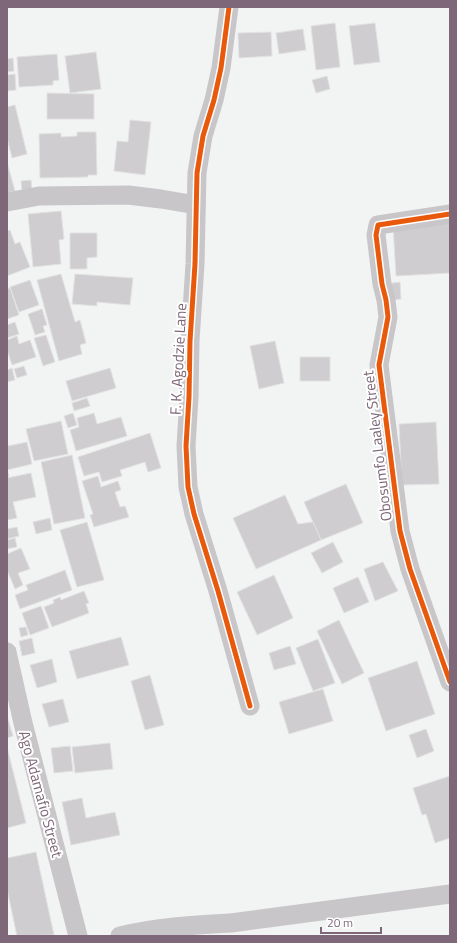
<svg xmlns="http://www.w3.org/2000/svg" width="457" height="943" font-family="'Titillium Web',sans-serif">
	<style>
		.building { fill: #cfcdcf; stroke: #e2e2e2 }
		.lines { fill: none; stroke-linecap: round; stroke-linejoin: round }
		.minor { stroke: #c8c6c8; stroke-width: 19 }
		.cycleway-casing { stroke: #fff; stroke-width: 8 }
		.cycleway { stroke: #e8590c; stroke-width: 5 }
		.labels { text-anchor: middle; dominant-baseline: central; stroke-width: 4; stroke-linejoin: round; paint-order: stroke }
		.street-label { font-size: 15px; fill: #7e6778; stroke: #fff }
	</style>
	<rect width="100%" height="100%" fill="#f2f3f3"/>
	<g class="building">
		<polygon points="335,23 340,67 316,70 311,26"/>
		<polygon points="375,23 380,62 354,65 349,26"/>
		<polygon points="303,29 306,50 279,54 276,33"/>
		<polygon points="271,32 272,56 239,58 238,33"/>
		<polygon points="96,52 101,89 70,93 65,56"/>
		<polygon points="57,54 59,80 53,81 53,85 19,87 17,57"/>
		<polygon points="13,58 14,71 7,72 7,59"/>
		<polygon points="15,74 16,90 7,91 7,75"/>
		<polygon points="327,76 330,89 316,93 312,80"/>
		<polygon points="47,93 94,94 94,119 47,119"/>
		<polygon points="15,105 27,154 12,158 7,138 7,107"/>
		<polygon points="130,120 151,122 145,175 114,171 117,141 128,142"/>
		<polygon points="77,132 96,132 97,175 88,175 88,177 40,178 39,134 61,133 61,137 77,136"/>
		<polygon points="7,162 15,191 7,193"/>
		<polygon points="31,180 32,190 22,191 21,181"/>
		<polygon points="61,211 64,239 59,240 61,264 33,267 28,214"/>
		<polygon points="450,222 450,273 396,276 393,226"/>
		<polygon points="10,230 15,244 20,242 30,267 7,276 7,231"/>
		<polygon points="70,233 97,233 97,257 87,258 87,269 70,269"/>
		<polygon points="61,274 75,322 80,320 86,343 80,345 82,354 59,361 37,280"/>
		<polygon points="75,274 133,278 130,305 97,302 97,306 72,304"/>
		<polygon points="30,280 39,305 19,312 10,287"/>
		<polygon points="400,282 401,299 387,301 386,284"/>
		<polygon points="10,288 19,315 7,319 7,289"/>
		<polygon points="42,309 47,325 43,326 45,332 35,335 28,314"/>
		<polygon points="15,322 19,334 7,338 7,325"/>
		<polygon points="46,335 55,362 43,366 34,338"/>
		<polygon points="17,336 19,344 30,340 36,357 12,365 7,350 7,340"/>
		<polygon points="275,341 284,383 259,389 250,346"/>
		<rect x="300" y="357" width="30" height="24"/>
		<polygon points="24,366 27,375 17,378 14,369"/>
		<polygon points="12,368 15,380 7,382 7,370"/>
		<polygon points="110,368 116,388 72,401 66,381"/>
		<polygon points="87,398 90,406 74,411 72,403"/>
		<polygon points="73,413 77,425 68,428 64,416"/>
		<polygon points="94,413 97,424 121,417 127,436 76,451 70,430 79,427 77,418"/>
		<polygon points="61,421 68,454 34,461 26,429"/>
		<polygon points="436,422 439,484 402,485 399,424"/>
		<polygon points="150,433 161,468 148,472 145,462 120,470 122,476 102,482 99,472 84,476 78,457"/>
		<polygon points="7,441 8,446 27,442 32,464 7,470 9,476 7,477"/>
		<polygon points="72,455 85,518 54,524 41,462"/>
		<polygon points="31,473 36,497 13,502 17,518 7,520 7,478"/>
		<polygon points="98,476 101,487 118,481 121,490 115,492 120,507 125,506 129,517 94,527 90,515 93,514 82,481"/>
		<polygon points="346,484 363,523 321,540 304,502"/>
		<polygon points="285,495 298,524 313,522 321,540 256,569 233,518"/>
		<polygon points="50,518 52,530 36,534 33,522"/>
		<polygon points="87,522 104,580 77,587 60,530"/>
		<polygon points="17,527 19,536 7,539 7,529"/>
		<polygon points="15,538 17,547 7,549 7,540"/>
		<polygon points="333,542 343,562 322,573 311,553"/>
		<polygon points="21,548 30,569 18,573 23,585 15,589 7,570 7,554"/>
		<polygon points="383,562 398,591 375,601 364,569"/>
		<polygon points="65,570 72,590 20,609 15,595 28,590 26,585"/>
		<polygon points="274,575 293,618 257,635 237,592"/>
		<polygon points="358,577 369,602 344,613 333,588"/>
		<polygon points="84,591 89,603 86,604 89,613 52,627 44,607 54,603 53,600 60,597 61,600"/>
		<polygon points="41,606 49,628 30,635 22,613"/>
		<polygon points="339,620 364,673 342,684 317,631"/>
		<polygon points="26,627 28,635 21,637 19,628"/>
		<polygon points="121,637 129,665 77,679 69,651"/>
		<polygon points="32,638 35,653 22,656 19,641"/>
		<polygon points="318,639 335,683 313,691 296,648"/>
		<polygon points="290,646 296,664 274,670 269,653"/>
		<polygon points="52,659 57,682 37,688 30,665"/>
		<polygon points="417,661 435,714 386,731 368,678"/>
		<polygon points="150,675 164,725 145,730 131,681"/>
		<polygon points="323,689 333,721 289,734 279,702"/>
		<polygon points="63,699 69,722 49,727 42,704"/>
		<polygon points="7,716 13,736 7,738"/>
		<polygon points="426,729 434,751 417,758 409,735"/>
		<polygon points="110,743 113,769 75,773 72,747"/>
		<polygon points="70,746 73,771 54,773 51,748"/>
		<polygon points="7,747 26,823 7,828"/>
		<polygon points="450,776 450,838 435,843 426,814 422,815 413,788"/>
		<polygon points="82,798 86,818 115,812 120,835 71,845 62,802"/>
		<polygon points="36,852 54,935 17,936 7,889 7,858"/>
	</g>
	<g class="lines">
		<g class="minor">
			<polyline points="229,7 221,68 214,100 203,136 197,173 195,264 190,341 189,397 186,446 188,487 194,514 218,591 250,706"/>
			<polyline points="7,202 39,196 128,195 161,199 196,205"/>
			<polyline points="450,214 378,225 376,235 382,284 386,300 388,317 379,365 400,531 410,569 450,682"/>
			<polyline points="7,652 23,723 78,936"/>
			<path d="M120,936c36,-9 74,-11 111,-13l219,-29"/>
		</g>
		<g class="cycleway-casing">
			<g id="cycleway">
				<polyline points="229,7 221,68 214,100 203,136 197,173 195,264 190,341 189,397 186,446 188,487 194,514 218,591 250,706"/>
				<polyline points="450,214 378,225 376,235 382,284 386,300 388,317 379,365 400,531 410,569 450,682"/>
			</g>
		</g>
		<use href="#cycleway" class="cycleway"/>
	</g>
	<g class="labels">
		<g class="street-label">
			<text transform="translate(178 359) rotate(-87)">F. K. Agodzie Lane</text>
			<text transform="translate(377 446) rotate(-97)">Obosumfo Laaley Street</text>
			<text transform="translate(41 794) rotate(75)">Ago Adamafio Street</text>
		</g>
	</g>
	<rect width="457" height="943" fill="none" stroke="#7e6778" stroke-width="16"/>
	<path d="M321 927v6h60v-6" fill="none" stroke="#7e6778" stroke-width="2"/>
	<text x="327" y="927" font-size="12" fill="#7e6778" stroke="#ffffff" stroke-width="3" paint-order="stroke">20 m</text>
</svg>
